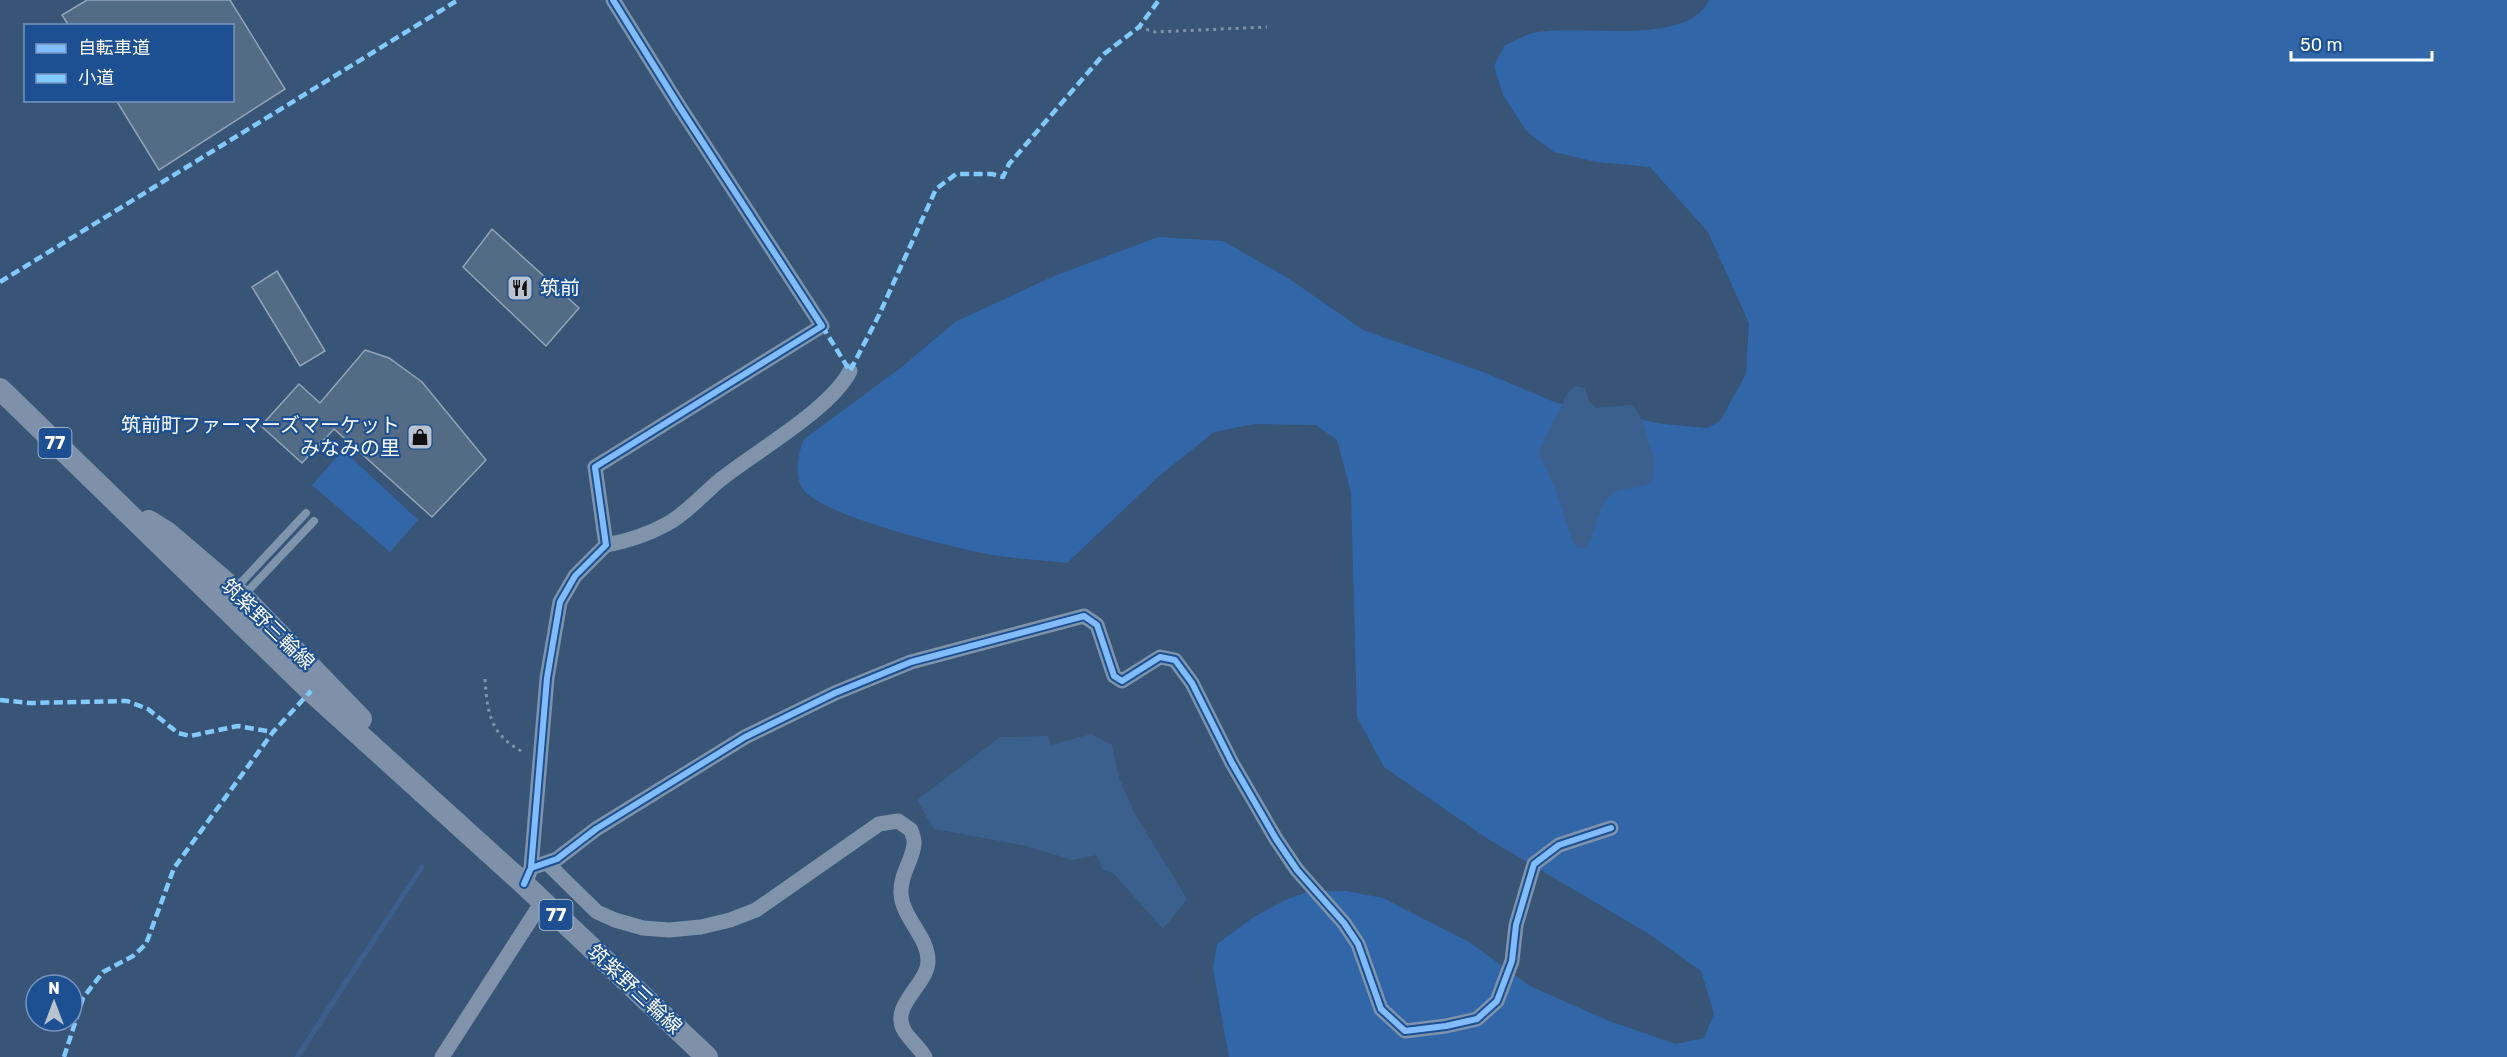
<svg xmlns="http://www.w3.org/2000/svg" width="2507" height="1057" font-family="Rubik,'Noto Sans JP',sans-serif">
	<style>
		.green { fill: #3167a8 }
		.water { fill: #3b608e }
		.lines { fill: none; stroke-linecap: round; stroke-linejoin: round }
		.stream { stroke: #3b608e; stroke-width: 5 }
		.building { fill: #546b86; stroke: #94a4b8; stroke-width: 1.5 }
		.path { stroke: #7f94aa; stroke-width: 3; stroke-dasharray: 3 4.5; stroke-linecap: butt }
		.lane { stroke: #7f94aa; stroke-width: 8 }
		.street { stroke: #7f94aa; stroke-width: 15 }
		.primary { stroke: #7f90a9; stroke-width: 22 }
		.quiet { stroke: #80caff; stroke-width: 4.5; stroke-dasharray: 9 4.5; stroke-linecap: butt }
		.cycleway-casing { stroke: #1d5092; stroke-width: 10 }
		.cycleway { stroke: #80bcff; stroke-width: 6 }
		.labels { text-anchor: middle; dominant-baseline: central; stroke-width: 4.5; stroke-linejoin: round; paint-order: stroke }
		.shield { fill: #1d5092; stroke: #bbcade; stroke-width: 1.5 }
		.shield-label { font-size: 18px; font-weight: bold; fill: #fff }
		.poi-label { font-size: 20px; fill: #fff; stroke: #1d5092; text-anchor: start }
		.street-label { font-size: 20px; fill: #fff; stroke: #1d5092 }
	</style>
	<rect width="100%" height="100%" fill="#385477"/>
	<g class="green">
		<path d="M1709,0h798v1057h-1278l-16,-88 4,-25 37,-27 31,-17 25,-9h36l37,7 86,44 61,44 79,35 67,23 28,-6 10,-24 -13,-43 -52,-37 -161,-95 -104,-72 -27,-50 -6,-224 -14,-53 -21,-15 -62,-1 -40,8 -56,45 -91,86c-24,-3 -49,-4 -74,-8 -34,-6 -179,-40 -192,-69 -7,-15 -2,-32 2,-46l100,-74 52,-44 99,-46 104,-39 65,4 65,37 75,52 120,42 74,31 107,21 43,4 13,-7 26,-47 3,-51 -41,-91 -58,-65 -54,-5 -42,-10 -27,-20 -24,-37 -9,-29 10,-20c9,-4 20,-11 30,-13 44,-10 154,15 175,-33z"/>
		<polygon points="343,450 418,520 390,552 312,485"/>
	</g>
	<g class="water">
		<path d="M1575,386l10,2 4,13 8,7 33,-3 5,3 8,15 11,35 -1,22c-11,11 -32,5 -43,16 -14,14 -13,38 -24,53l-9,-2 -4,-4 -18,-55 -17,-35 29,-59z"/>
		<polygon points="1091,734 1112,745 1119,778 1135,814 1187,899 1163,929 1114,874 1102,869 1097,855 1073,860 1022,845 934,829 917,800 1000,737 1048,736 1051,745"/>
	</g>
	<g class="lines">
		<polyline class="stream" points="297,1057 422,867"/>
	</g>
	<g class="building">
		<polygon points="87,0 230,0 285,89 159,170 116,100 232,100 232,26 69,26 62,15"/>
		<polygon points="492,229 579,308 546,346 463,267"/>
		<polygon points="277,271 325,351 300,366 252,287"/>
		<polygon points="365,350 389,358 422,382 486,460 432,517 334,429 302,463 261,426 299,384 320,403"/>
	</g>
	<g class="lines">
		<g class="path">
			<polyline points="1139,27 1155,32 1267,27"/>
			<path d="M485,679c2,35 6,57 40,74"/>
		</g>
		<g class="lane">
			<polyline points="236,588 306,513"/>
			<polyline points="245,594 314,521"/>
		</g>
		<g class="street">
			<path d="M606,545c22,-4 41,-10 61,-21 19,-10 36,-30 53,-44 36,-29 110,-70 130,-109"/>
			<path d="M547,863l50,49 18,8 28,8 26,2 32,-3 29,-7 26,-10 123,-86 19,-3 13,9c1,4 4,10 3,14 -1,16 -14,30 -13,49 1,25 27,43 27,68 0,24 -40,45 -23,71 6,9 14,15 20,25"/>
			<polyline points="531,868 557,859 596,829 745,737 835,693 911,662 1084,616 1097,625 1114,676 1122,681 1160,657 1175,660 1192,683 1232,763 1276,839 1297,870 1344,923 1358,944 1381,1009 1405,1031 1446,1026 1477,1019 1497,1001 1512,961 1516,925 1534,864 1559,845 1611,828"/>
			<polyline points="528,876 531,868 547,678 560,602 575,576 606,545 595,467 822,326 679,106 613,0"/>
			<polyline points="442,1057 542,902"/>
		</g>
		<g class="primary">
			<polyline points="0,389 311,691 524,884 707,1057"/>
			<polyline points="149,521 168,533 243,597 361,719"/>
		</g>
		<g class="quiet">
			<polyline points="0,282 458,0"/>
			<polyline points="822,326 850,371 879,315 936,189 956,174 992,174 1003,177 1009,164 1104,54 1139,27 1159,0"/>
			<polyline points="0,700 30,703 127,701 148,709 178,733 190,736 238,726 273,732"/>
			<polyline points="64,1057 83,998 103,972 133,956 146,944 174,868 273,732 311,691"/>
		</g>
		<g class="cycleway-casing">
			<g id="cycleway">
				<polyline points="531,868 557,859 596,829 745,737 835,693 911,662 1084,616 1097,625 1114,676 1122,681 1160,657 1175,660 1192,683 1232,763 1276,839 1297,870 1344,923 1358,944 1381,1009 1405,1031 1446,1026 1477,1019 1497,1001 1512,961 1516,925 1534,864 1559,845 1611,828"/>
				<polyline points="524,884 531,868 547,678 560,602 575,576 606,545 595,467 822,326 679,106 613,0"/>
			</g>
		</g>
		<use href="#cycleway" class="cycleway"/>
	</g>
	<defs>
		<g id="restaurant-square" transform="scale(1.35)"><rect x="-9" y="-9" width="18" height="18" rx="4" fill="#b9c3cf" stroke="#1d5092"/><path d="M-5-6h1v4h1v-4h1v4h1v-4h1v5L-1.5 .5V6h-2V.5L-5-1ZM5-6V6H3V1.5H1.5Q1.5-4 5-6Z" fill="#111"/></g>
		<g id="shop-square" transform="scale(1.35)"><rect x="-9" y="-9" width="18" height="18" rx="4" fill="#b9c3cf" stroke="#1d5092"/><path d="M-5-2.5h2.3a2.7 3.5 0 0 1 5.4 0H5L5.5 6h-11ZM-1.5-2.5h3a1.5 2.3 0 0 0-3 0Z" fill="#111"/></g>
	</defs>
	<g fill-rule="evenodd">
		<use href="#restaurant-square" x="520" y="288"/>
		<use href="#shop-square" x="420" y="437"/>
	</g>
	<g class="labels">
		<g class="shield">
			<rect x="38.5" y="428" width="33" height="30" rx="4.5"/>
			<rect x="539.5" y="900" width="33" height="30" rx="4.5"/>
		</g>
		<g class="shield-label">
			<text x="55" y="443">77</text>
			<text x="556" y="915">77</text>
		</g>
		<g class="poi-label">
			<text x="540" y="288">筑前</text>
			<text x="400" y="425" text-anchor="end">筑前町ファーマーズマーケット<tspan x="400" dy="23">みなみの里</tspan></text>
		</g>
		<g class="street-label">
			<text transform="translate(268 624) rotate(44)">筑紫野三輪線</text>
			<text transform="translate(635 989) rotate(43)">筑紫野三輪線</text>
		</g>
	</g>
	<rect x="24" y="24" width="210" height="78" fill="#1d5092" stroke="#7796be" stroke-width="1.5"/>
	<rect x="36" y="44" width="30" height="9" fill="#80bcff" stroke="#7796be" stroke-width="1.5"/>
	<text x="78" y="54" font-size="18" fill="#ffffff">自転車道</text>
	<rect x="36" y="74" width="30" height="9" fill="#80caff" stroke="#7796be" stroke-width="1.5"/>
	<text x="78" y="84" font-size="18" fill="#ffffff">小道</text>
	<g transform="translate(54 1003)"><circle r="28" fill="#1d5092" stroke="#7796be" stroke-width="1.5"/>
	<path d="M0-4.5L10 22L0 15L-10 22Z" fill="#b9c3cf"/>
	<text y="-9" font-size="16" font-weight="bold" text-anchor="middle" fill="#ffffff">N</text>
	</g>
	<path d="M2291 51v9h141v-9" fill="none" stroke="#ffffff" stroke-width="3"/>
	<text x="2300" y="51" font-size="18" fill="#ffffff" stroke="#1d5092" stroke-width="4.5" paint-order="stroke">50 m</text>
</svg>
